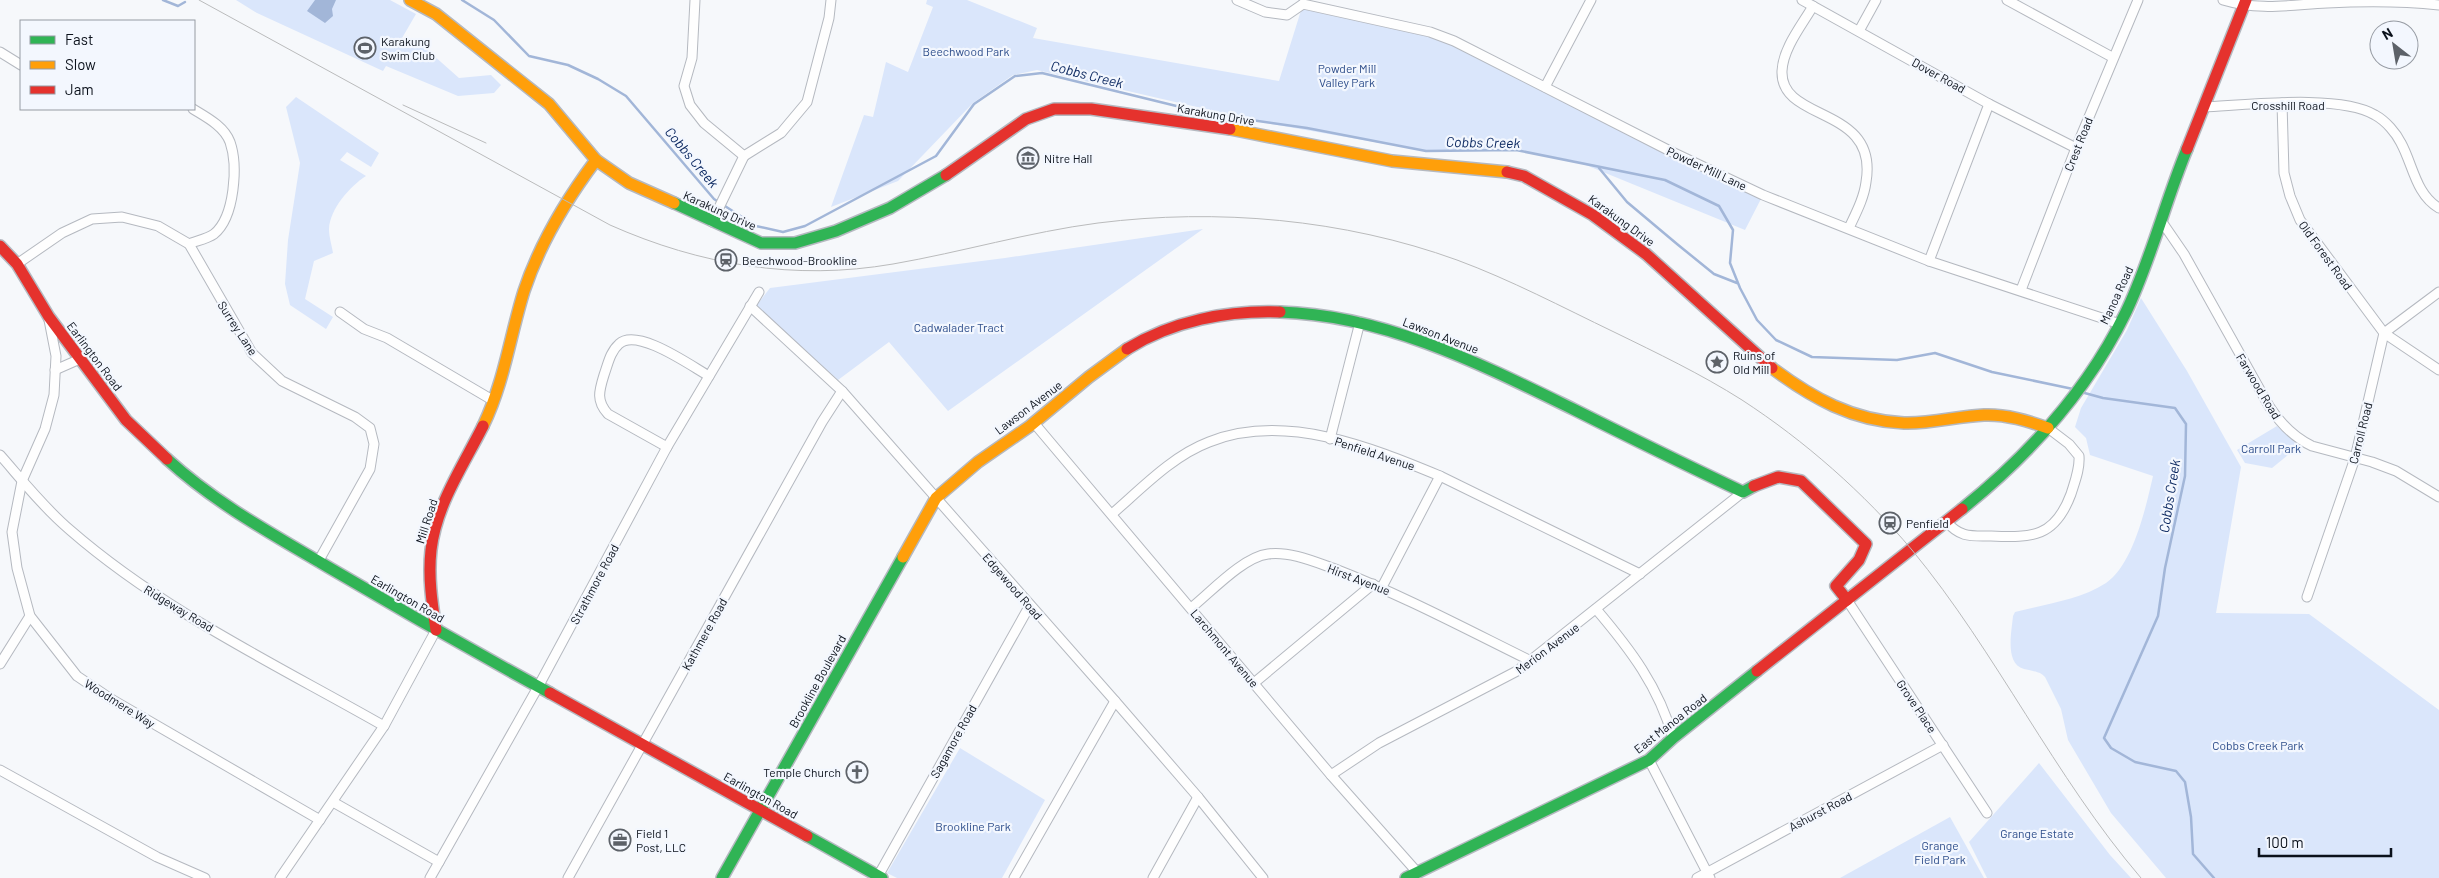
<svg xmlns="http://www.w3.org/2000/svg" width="2439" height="878" font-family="Barlow,sans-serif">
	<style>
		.green { fill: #dae6fb }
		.water { fill: #a2b6d8 }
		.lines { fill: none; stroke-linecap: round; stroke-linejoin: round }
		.stream { stroke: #a2b6d8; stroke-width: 2.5 }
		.street-casing { stroke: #b5b9c0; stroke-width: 11 }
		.fast-casing { stroke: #b5b9c0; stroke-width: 14 }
		.slow-casing { stroke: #b5b9c0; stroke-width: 14 }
		.jam-casing { stroke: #b5b9c0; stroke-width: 14 }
		.street { stroke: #fefefe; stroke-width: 9 }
		.fast { stroke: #30b455; stroke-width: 11 }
		.slow { stroke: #ff9f0a; stroke-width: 11 }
		.jam { stroke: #e5322d; stroke-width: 11 }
		.tram { stroke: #babbbc; stroke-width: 1 }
		.labels { text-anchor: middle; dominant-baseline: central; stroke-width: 4.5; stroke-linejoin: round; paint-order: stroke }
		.poi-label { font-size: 12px; fill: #0b111b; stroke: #f3f7fe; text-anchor: start }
		.park-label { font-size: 12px; fill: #2e4e8b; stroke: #f3f7fe }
		.street-label { font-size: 12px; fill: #0b111b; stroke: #f3f7fe }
		.water-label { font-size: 14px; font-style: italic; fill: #09265f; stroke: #f3f7fe }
	</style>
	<rect width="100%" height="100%" fill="#f6f8fb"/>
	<g class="green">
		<polygon points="236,0 390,0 416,14 398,45 415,39 459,78 491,75 501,85 494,93 458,96 386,66 383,71 257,13"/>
		<polygon points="927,0 967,0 1037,28 1033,38 1279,81 1303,4 1430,32 1763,195 1745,230 1576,161 1516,150 1426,151 1266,123 1037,70 1013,75 973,103 898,181 831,207 864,115 873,117 886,62 908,72 933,7 926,4"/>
		<path d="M296,97l83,56 -8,14 -24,-15 -7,8 26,16c-16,10 -36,33 -37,53 0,8 3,17 4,24l-19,8 -9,38 28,18 -7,12 -36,-24 -5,-21 3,-44 12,-77 -14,-56z"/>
		<polygon points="1203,229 948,411 889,342 838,380 756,306 770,288 1005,258"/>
		<path d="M2141,298l46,73 54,96 -25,146 93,1 130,96v168h-273l-55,-65 -43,-73 -7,-31 -16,-32c-5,-6 -14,-6 -21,-8 -20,-5 -12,-39 -11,-53l2,-4c30,-8 65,-12 91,-29 27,-18 40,-76 47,-107l-63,-21 -4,-17 -11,-11 6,-19 46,-78z"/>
		<polygon points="2277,426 2299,446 2272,468 2245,463 2237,450"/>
		<polygon points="960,748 1045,800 1002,878 897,878 887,873"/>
		<polygon points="2039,763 2110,855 2131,878 1987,878 1969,842"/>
		<polygon points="1950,817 1984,878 1840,878"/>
	</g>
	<polygon class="water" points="315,0 336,0 332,9 333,16 325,23 307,11"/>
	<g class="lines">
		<g class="stream">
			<polyline points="163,0 178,6 185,2"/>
			<polyline points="462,0 494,20 529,56 568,65 598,79 626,96 714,199 756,226 783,232 805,226 936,156 974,104 1015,76 1042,73 1209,114 1307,128 1426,151 1516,150 1665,180 1719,206 1733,230 1730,263 1740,288 1757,320 1776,340 1812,357 1897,360 1935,353 1992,372 2073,389"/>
			<polyline points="1599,168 1627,202 1677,244 1714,274 1737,283"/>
			<polyline points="2081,392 2103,398 2175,408 2186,424 2185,476 2165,568 2158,616 2104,738 2111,748 2135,762 2176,771 2185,782 2191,817 2193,854 2214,878"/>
		</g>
		<g class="street-casing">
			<g id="street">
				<polyline points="695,0 692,58 684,86 690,105 704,123 744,156"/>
				<polyline points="1237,0 1265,12 1287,15 1303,4"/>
				<polyline points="1802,0 1989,104 2076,148"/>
				<polyline points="2007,0 2112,57"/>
				<path d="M2223,0c37,11 66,5 104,3 37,-2 75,-2 112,2"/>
				<polyline points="1303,4 1430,32 1454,41 1670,151 1763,195 1929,261 2120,324"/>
				<path d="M1813,6c-11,19 -30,42 -31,65 -2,52 97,34 84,111 -2,16 -10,31 -17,46"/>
				<polyline points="1859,31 1876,0"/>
				<polyline points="0,52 21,65"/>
				<polyline points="1545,87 1591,0"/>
				<polyline points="2282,103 2284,173 2290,196 2300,220 2384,333 2439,370"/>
				<path d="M2204,107c42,-2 137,-13 171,8 11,6 21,18 26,28 12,22 15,52 38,65"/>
				<polyline points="744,156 781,133 807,102 829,18 831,0"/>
				<polyline points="712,222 744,156"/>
				<path d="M2162,222l22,32 85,152c11,17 24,31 43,40l60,16 24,9 43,26"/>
				<path d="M189,244c7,-3 18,-5 25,-10 21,-17 24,-69 16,-92 -6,-16 -24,-25 -37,-33"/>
				<polyline points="1929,261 1989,104"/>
				<polyline points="17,264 62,233 92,219 122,217 158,226 189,244 252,353 282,381 355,417 370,428 374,444 370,469 318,562"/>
				<polyline points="2021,290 2076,148 2138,0"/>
				<polyline points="750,306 842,391 1115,701 1198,797 1263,878"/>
				<polyline points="340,312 364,329 387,338 494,401"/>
				<polyline points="49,320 56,356 54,395 45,429 22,481 12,532 17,568 30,616 77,676 111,699 320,820"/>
				<polyline points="55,370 80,359"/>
				<polyline points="1034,423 1331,775 1417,872"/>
				<polyline points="1330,439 1360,322"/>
				<path d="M667,447l-59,-33c-12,-13 -9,-23 -4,-39 4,-11 6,-23 15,-31 18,-17 72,22 90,32"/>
				<path d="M0,455c22,25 44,53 70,75 93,81 207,135 314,196"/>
				<path d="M1112,514c29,-25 60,-58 97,-72 75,-30 161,5 231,34l200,98"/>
				<path d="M1946,521c14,17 25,15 45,15 42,2 64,1 80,-42 4,-13 9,-25 8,-38l-10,-12 -21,-16"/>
				<polyline points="1382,587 1440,476"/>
				<polyline points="2307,597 2355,458 2384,333 2439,292"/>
				<polyline points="1847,600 1987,813"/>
				<path d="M1191,608c20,-16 52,-51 77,-54 22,-3 47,8 67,15 67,26 131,60 196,92"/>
				<path d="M1596,609c34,40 63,78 77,129"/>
				<polyline points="0,664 30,616"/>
				<polyline points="1254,683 1373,584"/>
				<polyline points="1649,760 1710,878"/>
				<polyline points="0,770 157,857 205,878"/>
				<polyline points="1331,775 1379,743 1517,671 1743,492"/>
				<polyline points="333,802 439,862"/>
				<polyline points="280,878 384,726 436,630"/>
				<polyline points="430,878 538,687 667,447 759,292"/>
				<polyline points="568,878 822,422 842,391"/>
				<polyline points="877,878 1030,605"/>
				<polyline points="1014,878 1115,701"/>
				<polyline points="1153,878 1198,797"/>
				<polyline points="1697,878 1943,745"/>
			</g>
		</g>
		<g class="fast-casing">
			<g id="fast">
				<polyline points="674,203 761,243 795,243 836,231 890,208 946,175"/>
				<path d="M1280,312c104,3 201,52 293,97 56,28 113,56 170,83l11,-6"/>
				<path d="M167,459c48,44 105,75 161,108 73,43 147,85 222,126"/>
				<path d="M1962,509c67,-54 126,-119 164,-197 25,-52 39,-110 61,-163"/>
				<polyline points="807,836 882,878"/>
				<polyline points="722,878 903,557"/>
				<polyline points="1406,878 1649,760 1673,738 1757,671"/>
			</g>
		</g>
		<g class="slow-casing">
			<g id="slow">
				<polyline points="410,0 436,14 549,104 596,160 629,183 674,203"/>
				<polyline points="1230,129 1392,161 1507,172"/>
				<path d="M1772,368c40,30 81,53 132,55 27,1 54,-7 80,-8 22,-1 44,6 64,13"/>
				<path d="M483,426c21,-43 27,-90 41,-135 16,-48 42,-91 72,-131"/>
				<polyline points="903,557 936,498 978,462 1030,426 1089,377 1127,349"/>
			</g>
		</g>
		<g class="jam-casing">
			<g id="jam">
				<polyline points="2187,149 2246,0"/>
				<polyline points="1507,172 1524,176 1593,215 1646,254 1772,368"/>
				<polyline points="946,175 1026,119 1054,109 1091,109 1230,129"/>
				<polyline points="0,246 17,264 49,317 126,420 167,459"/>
				<path d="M1127,349c45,-28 101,-39 153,-37"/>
				<polyline points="1754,486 1778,477 1801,481 1866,544 1859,560 1836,586 1847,600"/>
				<path d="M436,630c-4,-27 -8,-53 -5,-80 5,-45 32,-84 52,-124"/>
				<polyline points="1757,671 1962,509"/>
				<polyline points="550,693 807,836"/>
			</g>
		</g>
		<use href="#street" class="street"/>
		<use href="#fast" class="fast"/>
		<use href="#slow" class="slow"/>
		<use href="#jam" class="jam"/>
		<g class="tram">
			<path d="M199,0l411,225c90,40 185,56 283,39 69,-12 136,-32 205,-41 119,-15 246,-4 359,37 54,20 105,47 157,72 43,21 87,42 128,68 63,41 122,93 170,150 85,103 142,226 229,328"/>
			<polyline points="403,105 486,143"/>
		</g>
	</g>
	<defs>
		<g id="stadium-ring" transform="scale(1.125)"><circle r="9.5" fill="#f3f7fe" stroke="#5d6269" stroke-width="1.5"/><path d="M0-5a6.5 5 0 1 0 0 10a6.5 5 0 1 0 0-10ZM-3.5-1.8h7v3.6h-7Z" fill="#5d6269"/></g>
		<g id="museum-ring" transform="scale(1.125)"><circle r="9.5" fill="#f3f7fe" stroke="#5d6269" stroke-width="1.5"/><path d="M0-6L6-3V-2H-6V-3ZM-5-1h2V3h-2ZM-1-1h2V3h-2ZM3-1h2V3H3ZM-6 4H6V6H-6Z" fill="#5d6269"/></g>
		<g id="station-ring" transform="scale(1.125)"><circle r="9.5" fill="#f3f7fe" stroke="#5d6269" stroke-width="1.5"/><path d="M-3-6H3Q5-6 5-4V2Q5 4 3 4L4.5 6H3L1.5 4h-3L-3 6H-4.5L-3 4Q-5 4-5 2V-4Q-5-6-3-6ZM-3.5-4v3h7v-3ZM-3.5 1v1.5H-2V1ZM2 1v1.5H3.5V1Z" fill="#5d6269"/></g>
		<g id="sight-ring" transform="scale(1.125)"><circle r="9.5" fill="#f3f7fe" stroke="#5d6269" stroke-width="1.5"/><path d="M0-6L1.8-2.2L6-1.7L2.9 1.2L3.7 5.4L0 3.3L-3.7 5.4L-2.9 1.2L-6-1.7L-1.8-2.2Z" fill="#5d6269"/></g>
		<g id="church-ring" transform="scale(1.125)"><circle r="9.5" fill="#f3f7fe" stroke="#5d6269" stroke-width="1.5"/><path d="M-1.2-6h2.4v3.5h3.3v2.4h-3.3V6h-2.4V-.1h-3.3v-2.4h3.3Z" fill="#5d6269"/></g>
		<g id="office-ring" transform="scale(1.125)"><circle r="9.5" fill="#f3f7fe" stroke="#5d6269" stroke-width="1.5"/><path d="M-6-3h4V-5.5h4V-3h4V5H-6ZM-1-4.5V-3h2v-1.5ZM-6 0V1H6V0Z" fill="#5d6269"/></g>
	</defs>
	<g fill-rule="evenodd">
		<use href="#stadium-ring" x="365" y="48"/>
		<use href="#museum-ring" x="1028" y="158"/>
		<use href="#station-ring" x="726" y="260"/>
		<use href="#sight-ring" x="1717" y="362"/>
		<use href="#station-ring" x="1890" y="523"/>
		<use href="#church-ring" x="857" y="772"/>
		<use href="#office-ring" x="620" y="840"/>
	</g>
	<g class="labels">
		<g class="poi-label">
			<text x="381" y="41">Karakung<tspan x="381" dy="14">Swim Club</tspan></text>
			<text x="1044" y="158">Nitre Hall</text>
			<text x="742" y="260">Beechwood-Brookline</text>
			<text x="1733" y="355">Ruins of<tspan x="1733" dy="14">Old Mill</tspan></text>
			<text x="1906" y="523">Penfield</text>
			<text x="841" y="772" text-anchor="end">Temple Church</text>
			<text x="636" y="833">Field 1<tspan x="636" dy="14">Post, LLC</tspan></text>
		</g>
		<g class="park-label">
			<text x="966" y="51">Beechwood Park</text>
			<text x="1347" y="68">Powder Mill<tspan x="1347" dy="14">Valley Park</tspan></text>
			<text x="959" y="327">Cadwalader Tract</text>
			<text x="2271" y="448">Carroll Park</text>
			<text x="2258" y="745">Cobbs Creek Park</text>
			<text x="973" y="826">Brookline Park</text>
			<text x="2037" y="833">Grange Estate</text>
			<text x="1940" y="845">Grange<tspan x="1940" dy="14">Field Park</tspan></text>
		</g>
		<g class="street-label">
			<text transform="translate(1939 75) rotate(29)">Dover Road</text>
			<text x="2288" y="105">Crosshill Road</text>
			<text transform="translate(1216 114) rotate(10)">Karakung Drive</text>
			<text transform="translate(2078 144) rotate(-68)">Crest Road</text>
			<text transform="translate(1707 168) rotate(25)">Powder Mill Lane</text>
			<text transform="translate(720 210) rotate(24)">Karakung Drive</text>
			<text transform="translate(1622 220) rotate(36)">Karakung Drive</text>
			<text transform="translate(2326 255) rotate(54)">Old Forest Road</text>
			<text transform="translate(2116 295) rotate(-65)">Manoa Road</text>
			<text transform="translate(238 328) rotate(57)">Surrey Lane</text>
			<text transform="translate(1441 335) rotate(21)">Lawson Avenue</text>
			<text transform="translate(95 356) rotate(53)">Earlington Road</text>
			<text transform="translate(2259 386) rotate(59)">Farwood Road</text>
			<text transform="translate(1028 407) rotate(-37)">Lawson Avenue</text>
			<text transform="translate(2360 433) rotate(-76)">Carroll Road</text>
			<text transform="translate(1375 453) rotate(18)">Penfield Avenue</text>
			<text transform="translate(426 521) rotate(-72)">Mill Road</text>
			<text transform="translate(1359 579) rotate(21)">Hirst Avenue</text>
			<text transform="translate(594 584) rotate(-62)">Strathmore Road</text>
			<text transform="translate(1013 586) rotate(49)">Edgewood Road</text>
			<text transform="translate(408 598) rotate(30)">Earlington Road</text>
			<text transform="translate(179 608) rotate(31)">Ridgeway Road</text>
			<text transform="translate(704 634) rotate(-61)">Kathmere Road</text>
			<text transform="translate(1225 648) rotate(50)">Larchmont Avenue</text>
			<text transform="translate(1547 648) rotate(-37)">Merion Avenue</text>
			<text transform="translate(817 681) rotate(-61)">Brookline Boulevard</text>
			<text transform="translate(120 703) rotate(32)">Woodmere Way</text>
			<text transform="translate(1917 706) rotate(56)">Grove Place</text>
			<text transform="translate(1670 723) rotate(-38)">East Manoa Road</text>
			<text transform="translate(953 741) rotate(-61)">Sagamore Road</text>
			<text transform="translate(761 795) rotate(29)">Earlington Road</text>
			<text transform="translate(1820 811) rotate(-28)">Ashurst Road</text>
		</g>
		<g class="water-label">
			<text transform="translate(1087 74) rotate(14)">Cobbs Creek</text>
			<text transform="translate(1483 142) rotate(1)">Cobbs Creek</text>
			<text transform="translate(692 157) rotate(50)">Cobbs Creek</text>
			<text transform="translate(2169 496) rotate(-81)">Cobbs Creek</text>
		</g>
	</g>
	<rect x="20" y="20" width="175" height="90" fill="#f3f7fe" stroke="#969ba3"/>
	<rect x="30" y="36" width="25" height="8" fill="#30b455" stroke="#969ba3"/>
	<text x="65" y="45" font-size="15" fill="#0b111b">Fast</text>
	<rect x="30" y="61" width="25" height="8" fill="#ff9f0a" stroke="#969ba3"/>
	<text x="65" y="70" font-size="15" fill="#0b111b">Slow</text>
	<rect x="30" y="86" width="25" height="8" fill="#e5322d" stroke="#969ba3"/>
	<text x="65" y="95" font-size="15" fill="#0b111b">Jam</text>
	<g transform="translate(2394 45) rotate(329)"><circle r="24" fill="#f3f7fe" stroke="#969ba3"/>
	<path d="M0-4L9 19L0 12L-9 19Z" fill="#5d6269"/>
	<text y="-8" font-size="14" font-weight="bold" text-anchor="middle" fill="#0b111b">N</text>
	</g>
	<path d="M2259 848v8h132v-8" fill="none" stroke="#0b111b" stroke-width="2.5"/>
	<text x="2266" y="848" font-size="15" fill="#0b111b" stroke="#f3f7fe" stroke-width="4" paint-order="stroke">100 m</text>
</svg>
